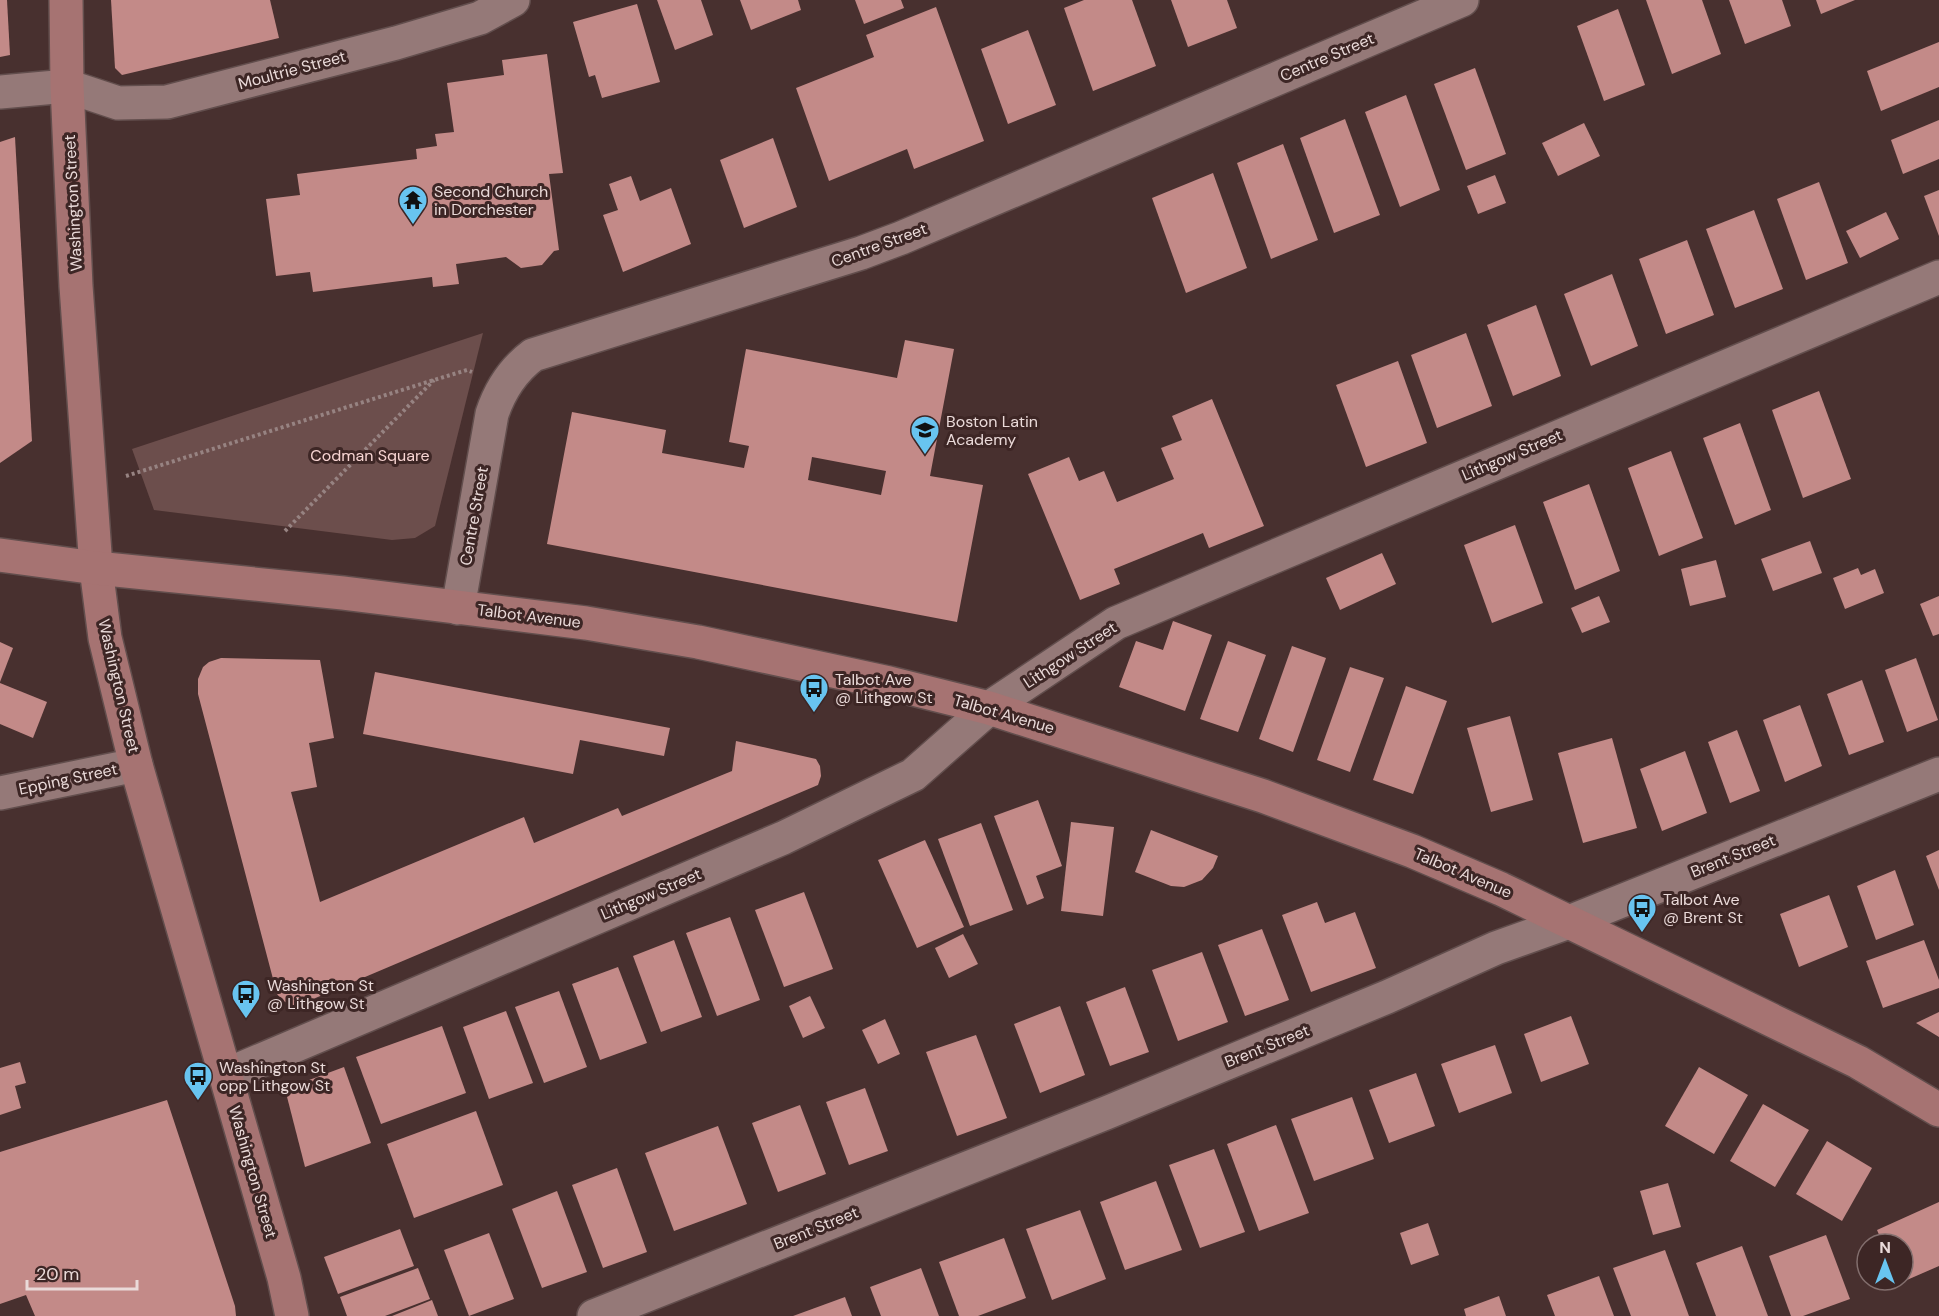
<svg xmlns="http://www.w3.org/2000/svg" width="1939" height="1316" font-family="'DM Sans',sans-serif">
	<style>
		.green { fill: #6c4e4c }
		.building { fill: #c38a88; fill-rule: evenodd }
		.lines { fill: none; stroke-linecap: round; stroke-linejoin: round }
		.street-casing { stroke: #624e4d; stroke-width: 36 }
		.secondary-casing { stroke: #624e4d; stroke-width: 36 }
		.path { stroke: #978382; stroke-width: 4; stroke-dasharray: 3 3; stroke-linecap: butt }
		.street { stroke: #957978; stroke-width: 33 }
		.secondary { stroke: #a67372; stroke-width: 33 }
		.labels { text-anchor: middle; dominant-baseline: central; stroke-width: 6; stroke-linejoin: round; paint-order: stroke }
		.street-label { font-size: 16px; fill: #eadad9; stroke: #3d2625 }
		.poi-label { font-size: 16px; fill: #eadad9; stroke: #3d2625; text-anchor: start }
		.park-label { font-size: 16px; fill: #f8d5d3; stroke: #3d2625 }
	</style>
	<rect width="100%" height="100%" fill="#48302f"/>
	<polygon class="green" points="483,333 435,526 415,538 392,540 154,510 132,449"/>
	<g class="building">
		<polygon points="0,0 7,0 10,55 0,57"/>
		<polygon points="111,0 270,0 279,38 122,75 115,68"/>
		<polygon points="657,0 701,0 713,35 675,50"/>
		<polygon points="740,0 798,0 801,10 751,30"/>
		<polygon points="855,0 901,0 904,8 864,24"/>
		<polygon points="1084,0 1132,0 1156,66 1093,91 1064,8"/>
		<polygon points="1171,0 1227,0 1237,28 1188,47"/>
		<polygon points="1646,0 1702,0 1721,54 1672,74"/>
		<polygon points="1729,0 1782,0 1791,26 1745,44"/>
		<polygon points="1816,0 1855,0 1821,14"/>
		<polygon points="637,4 660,82 602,98 595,75 589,77 573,22"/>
		<polygon points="936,7 984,141 914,169 907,149 829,181 796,88 874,57 866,35"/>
		<polygon points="1618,9 1645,85 1604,101 1577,26"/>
		<polygon points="1028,30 1056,105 1008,124 981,49"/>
		<polygon points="1939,42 1939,87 1881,111 1867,71"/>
		<polygon points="547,54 563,173 549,174 559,250 554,251 542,265 521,268 506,257 456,264 459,284 433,287 432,277 313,292 310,272 276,276 266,199 300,195 297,174 417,159 416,149 437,146 435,134 454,132 447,83 504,75 502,60"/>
		<polygon points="1475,68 1506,154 1466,170 1434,84"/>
		<polygon points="1406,95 1440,190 1400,207 1365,112"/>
		<polygon points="1345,119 1380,215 1334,233 1300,138"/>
		<polygon points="1939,120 1939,159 1903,174 1891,140"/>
		<polygon points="1584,123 1600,156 1558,176 1542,143"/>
		<polygon points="15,137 32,441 0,463 0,142"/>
		<polygon points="773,138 797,207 744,228 720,160"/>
		<polygon points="1283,144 1318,240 1271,259 1237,163"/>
		<polygon points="1213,173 1247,268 1186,293 1152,198"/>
		<polygon points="1495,175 1506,203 1478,214 1467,186"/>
		<polygon points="631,176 640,201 671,188 691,244 623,272 603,215 618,210 609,184"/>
		<polygon points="1819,182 1848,263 1806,280 1777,199"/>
		<polygon points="1939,190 1939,236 1924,196"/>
		<polygon points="1754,210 1783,289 1735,308 1706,229"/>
		<polygon points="1886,212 1899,239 1860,258 1846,231"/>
		<polygon points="1687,240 1714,315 1666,334 1639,259"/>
		<polygon points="1612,274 1638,346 1591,366 1564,294"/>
		<polygon points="1536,305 1561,376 1513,396 1487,325"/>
		<polygon points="1466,333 1492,406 1437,428 1411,355"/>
		<path d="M905,340l49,9 -24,127 53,9 -26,137 -410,-78 25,-132 94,18 -4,23 82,15 5,-22 -20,-4 17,-93 151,29zM812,457l74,14 -5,24 -73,-15z"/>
		<polygon points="1398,361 1427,443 1366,467 1336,385"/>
		<polygon points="1819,391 1851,479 1803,498 1772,410"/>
		<polygon points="1212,399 1264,526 1209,548 1203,533 1114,569 1120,584 1080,600 1028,474 1069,457 1079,481 1104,471 1117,502 1174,479 1161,448 1182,440 1172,416"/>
		<polygon points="1740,423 1771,510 1735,525 1703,438"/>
		<polygon points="1671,451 1703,538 1659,556 1628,468"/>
		<polygon points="1589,484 1620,571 1575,590 1543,502"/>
		<polygon points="1515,525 1543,603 1492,623 1464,545"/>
		<polygon points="1810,541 1822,573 1773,591 1761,559"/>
		<polygon points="1382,553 1396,584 1340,610 1326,578"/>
		<polygon points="1716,560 1726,597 1690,606 1681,569"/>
		<polygon points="1858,568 1861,575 1875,569 1884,593 1845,609 1833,578"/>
		<polygon points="1599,596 1610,622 1582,633 1571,608"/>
		<polygon points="1939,596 1939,634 1933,636 1920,604"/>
		<polygon points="1173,621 1212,635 1185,711 1119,687 1136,641 1163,650"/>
		<polygon points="1228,641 1266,655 1238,732 1200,719"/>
		<polygon points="0,642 13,648 0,682"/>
		<polygon points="1292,646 1326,658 1293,752 1259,739"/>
		<polygon points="221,658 320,660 334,738 309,743 317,787 291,792 320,902 524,817 534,843 618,808 622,816 732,771 736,741 816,759 820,766 821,776 818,785 299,1005 290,1005 282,1000 277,994 198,694 198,679 203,667 209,662"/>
		<polygon points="1916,658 1938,720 1907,732 1885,670"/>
		<polygon points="1350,667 1384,678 1350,772 1317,760"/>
		<polygon points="375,672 670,728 664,756 580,740 573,774 363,734"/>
		<polygon points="1862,680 1884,742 1849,755 1827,694"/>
		<polygon points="0,683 47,702 33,738 0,724"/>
		<polygon points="1406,686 1447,701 1413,794 1373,780"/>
		<polygon points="1800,705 1822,766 1785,782 1763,720"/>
		<polygon points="1510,716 1533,800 1491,812 1467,728"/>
		<polygon points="1737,730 1760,791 1730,803 1708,742"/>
		<polygon points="1612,738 1637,828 1583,843 1558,753"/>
		<polygon points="1685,751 1707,813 1662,831 1640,769"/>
		<polygon points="1038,800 1062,866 1036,876 1044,898 1027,905 994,816"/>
		<polygon points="1071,822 1114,827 1103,916 1061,911"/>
		<polygon points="981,823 1013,910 970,926 938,839"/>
		<polygon points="1151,830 1218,856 1213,868 1202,880 1184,887 1171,886 1135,872"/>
		<polygon points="925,840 964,927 917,948 878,860"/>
		<polygon points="1939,850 1939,890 1926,856"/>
		<polygon points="1895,870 1914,925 1876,940 1857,886"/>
		<polygon points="804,892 833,969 784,987 755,910"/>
		<polygon points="1829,895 1848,947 1799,967 1780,914"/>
		<polygon points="1317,902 1325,923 1355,912 1376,968 1311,992 1282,915"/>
		<polygon points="730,917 760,1000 717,1016 686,933"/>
		<polygon points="1262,929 1289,1000 1245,1016 1218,945"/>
		<polygon points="963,934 978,964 949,978 935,948"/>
		<polygon points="674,940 702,1017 661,1032 633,956"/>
		<polygon points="1924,940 1939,980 1939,988 1883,1008 1866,961"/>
		<polygon points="1202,952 1228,1022 1178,1041 1152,970"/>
		<polygon points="618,967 647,1043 600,1060 572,984"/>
		<polygon points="1125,987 1149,1052 1110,1066 1086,1002"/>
		<polygon points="559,991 587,1067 544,1083 515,1007"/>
		<polygon points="810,996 825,1028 803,1038 789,1006"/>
		<polygon points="1060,1006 1085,1075 1040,1093 1014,1024"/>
		<polygon points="506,1011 533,1083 489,1099 463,1027"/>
		<polygon points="1939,1012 1939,1037 1916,1023"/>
		<polygon points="1571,1016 1589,1064 1541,1082 1524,1034"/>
		<polygon points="885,1019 900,1054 878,1064 862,1030"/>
		<polygon points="442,1026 466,1093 381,1124 356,1057"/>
		<polygon points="976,1035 1007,1118 957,1136 926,1052"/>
		<polygon points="1495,1045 1512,1093 1459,1113 1441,1064"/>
		<polygon points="20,1062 26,1083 15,1086 21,1108 0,1115 0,1068"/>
		<polygon points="344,1067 371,1143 305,1167 285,1089"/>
		<polygon points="1699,1067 1748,1095 1714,1154 1665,1126"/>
		<polygon points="1416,1073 1435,1126 1389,1143 1369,1090"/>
		<polygon points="865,1088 888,1151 849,1165 826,1102"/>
		<polygon points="1352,1097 1374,1159 1314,1181 1291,1119"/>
		<polygon points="167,1100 235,1306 236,1316 35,1316 26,1295 0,1304 0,1152"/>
		<polygon points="1763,1104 1809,1130 1775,1187 1730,1161"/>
		<polygon points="800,1105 826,1174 778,1192 752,1123"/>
		<polygon points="476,1111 503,1185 414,1218 387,1144"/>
		<polygon points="1276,1125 1309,1213 1259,1231 1227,1144"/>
		<polygon points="718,1126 747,1204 674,1231 645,1153"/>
		<polygon points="1827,1141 1872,1168 1842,1221 1796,1194"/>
		<polygon points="1214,1149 1245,1232 1200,1248 1169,1165"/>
		<polygon points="617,1168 647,1252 603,1268 572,1185"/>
		<polygon points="1156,1181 1182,1250 1125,1270 1100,1202"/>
		<polygon points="1668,1183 1681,1227 1653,1235 1640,1191"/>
		<polygon points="557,1191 587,1272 542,1288 512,1209"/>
		<polygon points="1939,1202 1939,1266 1900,1283 1898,1280 1903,1280 1903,1244 1883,1244 1877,1230"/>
		<polygon points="1080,1210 1106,1279 1052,1300 1026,1229"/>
		<polygon points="1428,1223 1439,1255 1411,1265 1400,1233"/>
		<polygon points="400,1229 414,1266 338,1294 324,1257"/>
		<polygon points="489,1233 514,1299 469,1316 444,1250"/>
		<polygon points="1826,1235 1850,1299 1803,1316 1791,1316 1769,1256"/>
		<polygon points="1004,1238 1026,1298 978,1316 959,1316 939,1262"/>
		<polygon points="1742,1246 1768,1316 1716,1316 1696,1263"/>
		<polygon points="1665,1250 1689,1316 1631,1316 1613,1268"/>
		<polygon points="418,1268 430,1299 385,1316 347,1316 340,1297"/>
		<polygon points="921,1268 939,1316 881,1316 870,1287"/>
		<polygon points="1599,1276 1614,1316 1555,1316 1547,1295"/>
		<polygon points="1499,1296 1506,1316 1466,1316 1464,1309"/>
		<polygon points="845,1297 852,1316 793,1316"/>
		<polygon points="432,1300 438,1316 392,1316"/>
	</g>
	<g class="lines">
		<g class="street-casing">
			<g id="street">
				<polyline points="0,92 67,86 118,103 167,102 396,43 480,18 513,0"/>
				<path d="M458,608l34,-194c8,-24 21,-44 41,-59l328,-102 40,-15 561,-238"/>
				<polyline points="0,793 136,765"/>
				<polyline points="226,1075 783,838 913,775 989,708 1116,623 1939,277"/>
				<polyline points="594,1316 1106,1113 1387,997 1496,948 1569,922 1939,774"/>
			</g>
		</g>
		<g class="secondary-casing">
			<g id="secondary">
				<polyline points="66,0 67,86 76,286 96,568 105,638 136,765 284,1278 292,1316"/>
				<polyline points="0,555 96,568 343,593 586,623 698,642 889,683 989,708 1263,796 1412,851 1501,889 1858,1062 1939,1110"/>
			</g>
		</g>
		<g class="path">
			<polyline points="126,476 434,380 467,370 472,372"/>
			<polyline points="285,531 434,380"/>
		</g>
		<use href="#street" class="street"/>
		<use href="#secondary" class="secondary"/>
	</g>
	<defs>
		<g id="temple-pin" transform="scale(1.5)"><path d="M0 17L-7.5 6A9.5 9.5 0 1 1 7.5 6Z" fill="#68c4f0" stroke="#3d2625"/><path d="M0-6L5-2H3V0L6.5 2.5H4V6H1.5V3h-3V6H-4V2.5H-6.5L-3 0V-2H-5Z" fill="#111"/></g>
		<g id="school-pin" transform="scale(1.5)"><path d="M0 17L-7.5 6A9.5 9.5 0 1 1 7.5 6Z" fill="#68c4f0" stroke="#3d2625"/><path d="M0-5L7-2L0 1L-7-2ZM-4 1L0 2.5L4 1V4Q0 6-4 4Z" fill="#111"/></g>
		<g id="bus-pin" transform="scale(1.5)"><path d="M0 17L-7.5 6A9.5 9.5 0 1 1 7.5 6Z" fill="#68c4f0" stroke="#3d2625"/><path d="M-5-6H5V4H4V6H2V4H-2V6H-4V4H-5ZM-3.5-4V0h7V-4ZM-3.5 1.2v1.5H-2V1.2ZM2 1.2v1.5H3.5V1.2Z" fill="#111"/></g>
	</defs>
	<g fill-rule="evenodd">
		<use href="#temple-pin" x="413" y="200"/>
		<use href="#school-pin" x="925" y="430"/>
		<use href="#bus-pin" x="814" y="688"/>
		<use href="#bus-pin" x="1642" y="908"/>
		<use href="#bus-pin" x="246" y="994"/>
		<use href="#bus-pin" x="198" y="1076"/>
	</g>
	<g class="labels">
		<g class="street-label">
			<text transform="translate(1327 57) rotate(-23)">Centre Street</text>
			<text transform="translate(292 70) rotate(-15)">Moultrie Street</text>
			<text transform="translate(73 203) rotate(-93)">Washington Street</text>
			<text transform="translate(879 245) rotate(-20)">Centre Street</text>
			<text transform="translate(1512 455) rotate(-23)">Lithgow Street</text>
			<text transform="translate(474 516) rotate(-80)">Centre Street</text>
			<text transform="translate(529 616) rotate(7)">Talbot Avenue</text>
			<text transform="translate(1070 655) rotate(-33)">Lithgow Street</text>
			<text transform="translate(119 686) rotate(77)">Washington Street</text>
			<text transform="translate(1004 714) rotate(16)">Talbot Avenue</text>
			<text transform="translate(68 779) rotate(-12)">Epping Street</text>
			<text transform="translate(1733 856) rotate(-22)">Brent Street</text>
			<text transform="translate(1463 873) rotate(23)">Talbot Avenue</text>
			<text transform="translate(651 894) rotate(-23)">Lithgow Street</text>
			<text transform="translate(1267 1046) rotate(-22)">Brent Street</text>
			<text transform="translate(253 1172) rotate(74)">Washington Street</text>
			<text transform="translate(816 1228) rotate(-22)">Brent Street</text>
		</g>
		<g class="poi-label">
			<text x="434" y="191">Second Church<tspan x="434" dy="18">in Dorchester</tspan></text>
			<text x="946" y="421">Boston Latin<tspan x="946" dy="18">Academy</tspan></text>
			<text x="835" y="679">Talbot Ave<tspan x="835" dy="18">@ Lithgow St</tspan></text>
			<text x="1663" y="899">Talbot Ave<tspan x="1663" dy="18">@ Brent St</tspan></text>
			<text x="267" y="985">Washington St<tspan x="267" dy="18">@ Lithgow St</tspan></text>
			<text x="219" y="1067">Washington St<tspan x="219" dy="18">opp Lithgow St</tspan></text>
		</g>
		<g class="park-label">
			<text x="370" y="455">Codman Square</text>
		</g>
	</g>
	<g transform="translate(1885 1262)"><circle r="28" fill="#3d2625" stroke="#826e6d" stroke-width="1.5"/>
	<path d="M0-4.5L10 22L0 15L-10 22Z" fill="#68c4f0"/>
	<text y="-9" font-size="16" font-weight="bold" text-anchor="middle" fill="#eadad9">N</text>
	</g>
	<path d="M27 1280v9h110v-9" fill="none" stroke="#eadad9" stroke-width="3"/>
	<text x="36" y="1280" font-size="18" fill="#eadad9" stroke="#3d2625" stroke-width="4.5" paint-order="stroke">20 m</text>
</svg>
